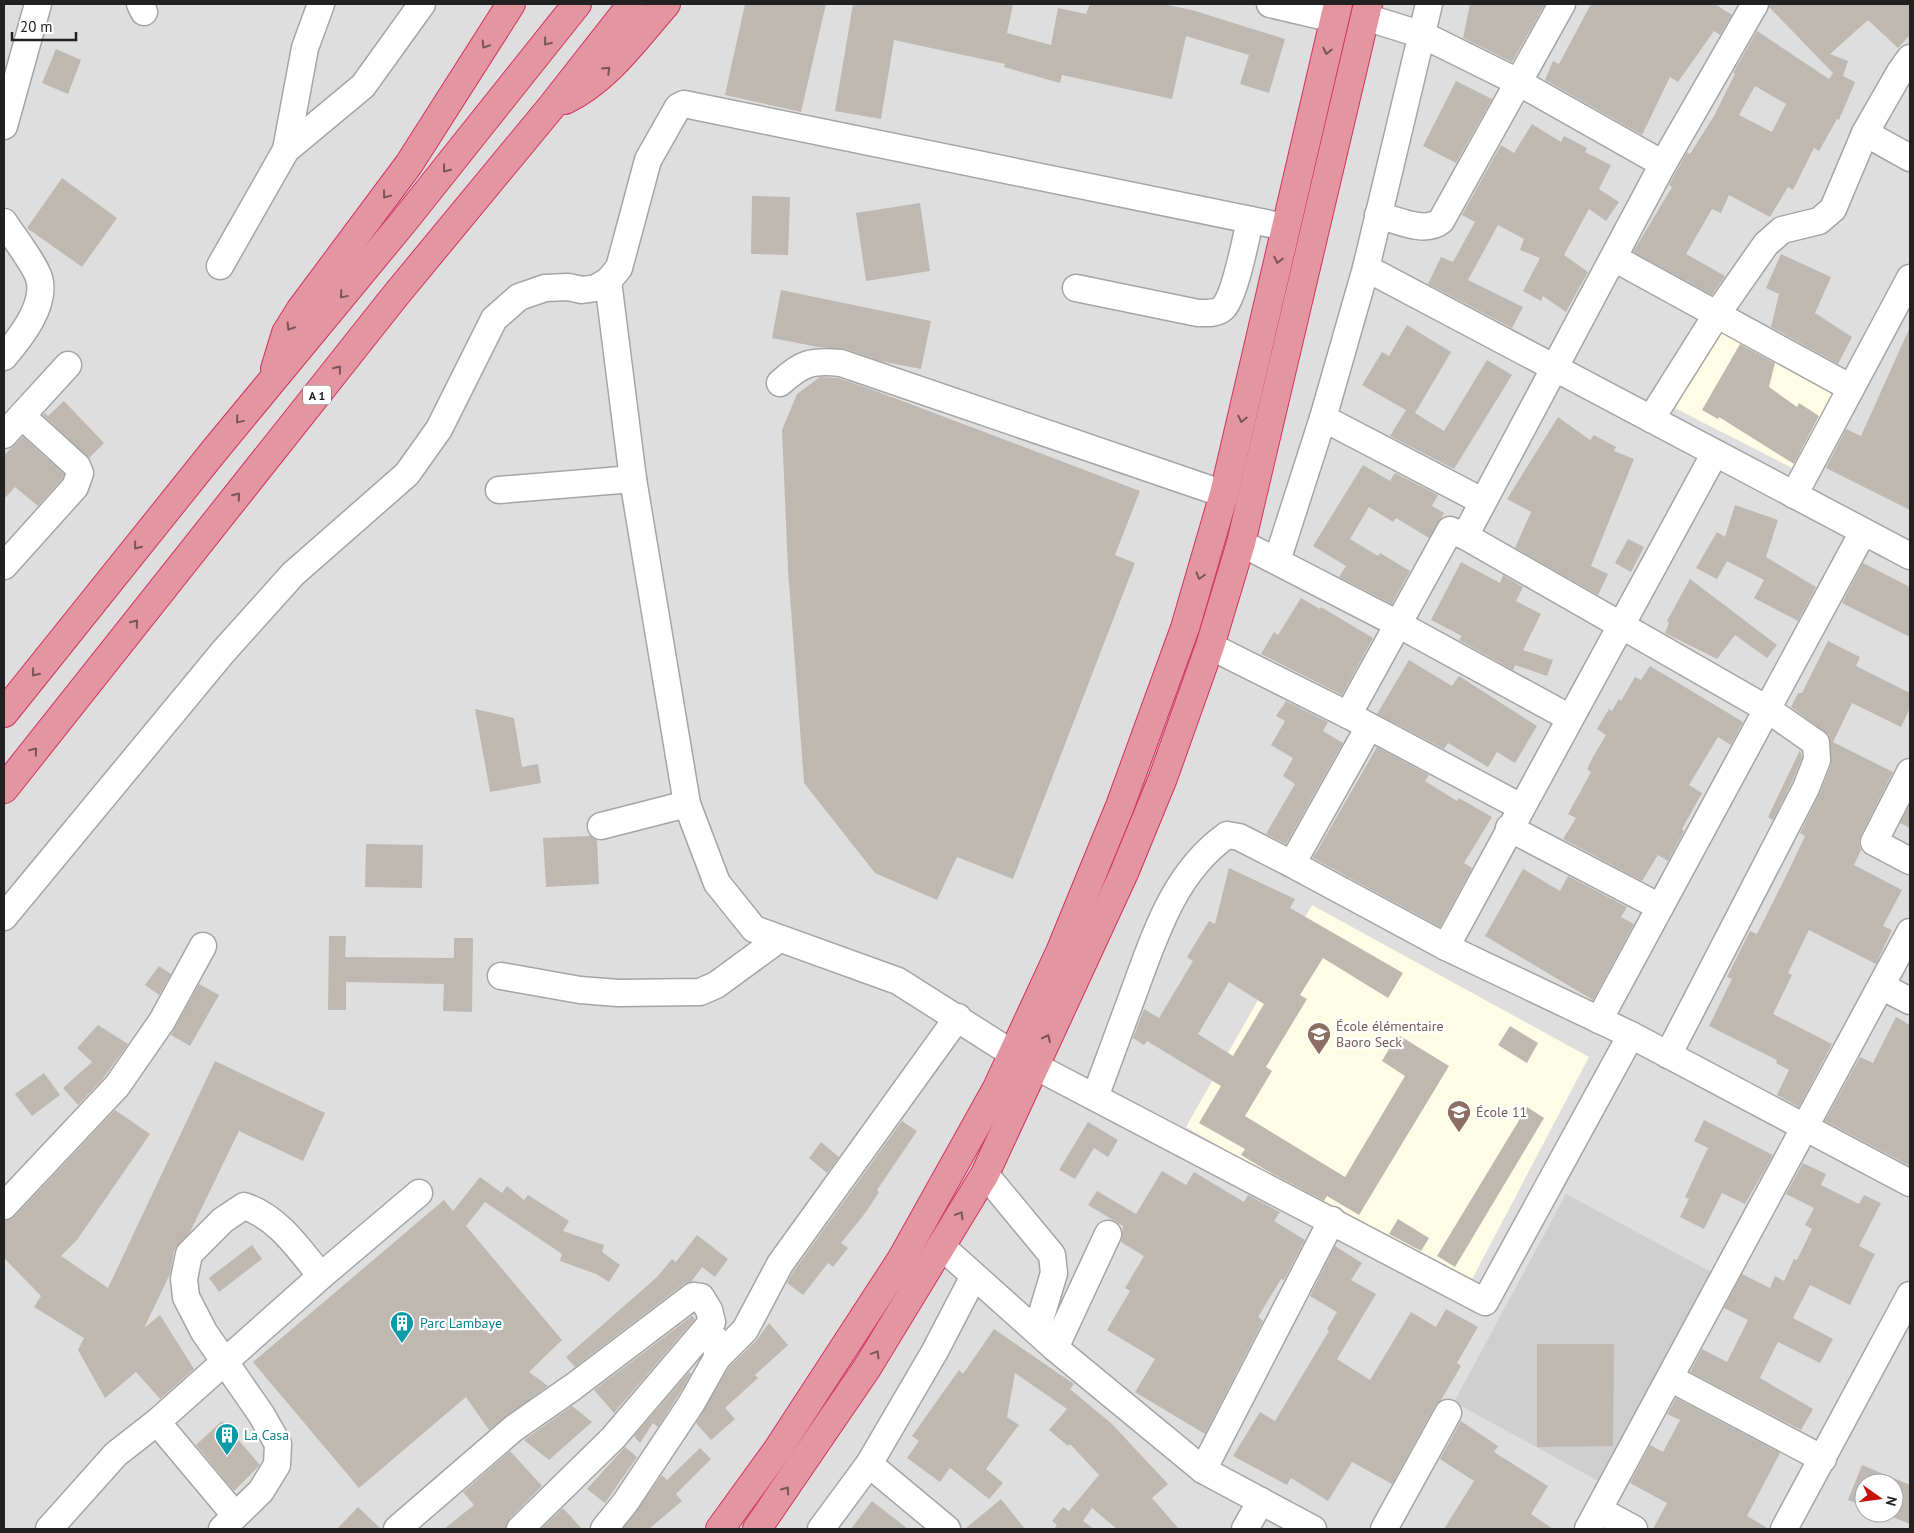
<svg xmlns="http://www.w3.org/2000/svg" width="1914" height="1533" font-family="'PT Sans',sans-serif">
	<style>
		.residential { fill: #dfdede; fill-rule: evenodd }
		.education { fill: #fcfde4 }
		.religious { fill: #cfcfcf }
		.building { fill: #beb8b1; fill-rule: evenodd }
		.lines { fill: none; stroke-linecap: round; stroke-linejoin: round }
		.minor-casing { stroke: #a5a5a5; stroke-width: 29 }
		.highway-casing { stroke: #d23263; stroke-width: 30 }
		.minor { stroke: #fff; stroke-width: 26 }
		.highway { stroke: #e395a0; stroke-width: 28 }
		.oneway { stroke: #78555a }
		.labels { text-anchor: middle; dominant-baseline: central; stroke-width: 4.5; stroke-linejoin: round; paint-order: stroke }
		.shield { fill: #fff; stroke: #646464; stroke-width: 1 }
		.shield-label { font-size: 12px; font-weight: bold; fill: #212121 }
		.education-label { font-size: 14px; fill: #785e54; stroke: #fff; text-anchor: start }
		.culture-label { font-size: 14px; fill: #0d838f; stroke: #fff; text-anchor: start }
	</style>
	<rect width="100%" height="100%" fill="#f1eee8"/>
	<path class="residential" d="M4,4h1906v1525h-1906zM1864,1483h30v30h-30z"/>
	<g class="education">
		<polygon points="1714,317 1839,392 1798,471 1661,401"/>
		<polygon points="1312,905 1589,1057 1469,1285 1329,1209 1186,1127"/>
	</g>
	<polygon class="religious" points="1566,1194 1713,1273 1600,1482 1454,1402"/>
	<g class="building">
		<polygon points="745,4 826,4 801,112 725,95"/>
		<polygon points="853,4 1013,4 1007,33 1051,45 1058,8 1086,14 1090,4 1163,4 1192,10 1285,39 1269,93 1240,84 1249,55 1186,36 1172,99 1062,75 1060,83 1004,67 1005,64 894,40 881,119 835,111"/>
		<polygon points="1470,4 1545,4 1512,62 1463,38"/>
		<polygon points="1591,4 1715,4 1732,15 1720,35 1714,31 1678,82 1670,77 1642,135 1545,80 1553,61 1559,64"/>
		<path d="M1770,4h140v31l-12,13 -30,-28 -38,34 18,7 -5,15 12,6 -16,38 -2,-1 -18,32 -5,-3 -21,42 -5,-3 -18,30 -41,-22 -8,18 -9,-4 -26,45 39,22 -13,19 -79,-43 39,-65 -3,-2 18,-33 3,2 24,-38 21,-42 -2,-1 24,-42 72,48 4,-6 -64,-66zM1755,86l31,18 -14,28 -33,-17z"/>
		<polygon points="56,49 81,60 68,94 42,83"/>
		<polygon points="1456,81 1492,99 1456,163 1423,146"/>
		<polygon points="1532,124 1561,142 1564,136 1587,148 1585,152 1611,165 1599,189 1619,202 1606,221 1589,209 1564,255 1588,272 1566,312 1543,296 1541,301 1523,291 1540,258 1520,250 1524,239 1498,225 1468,280 1523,307 1512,328 1428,284 1441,257 1453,262 1475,222 1462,215 1501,145 1514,153"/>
		<polygon points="62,178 117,218 82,267 27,228"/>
		<polygon points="752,196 790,197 788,255 751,254"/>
		<polygon points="920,203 930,271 866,281 856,213"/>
		<polygon points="1781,254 1831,277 1815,313 1852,337 1838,364 1771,327 1779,294 1766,288"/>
		<polygon points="781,290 931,321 921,369 880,361 846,349 818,347 772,338"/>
		<polygon points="1407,325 1451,352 1415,413 1444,431 1487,360 1512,375 1454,469 1390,436 1406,410 1362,385 1382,352 1389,356"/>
		<polygon points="1910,327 1910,510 1826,468 1846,429 1861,436"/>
		<polygon points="1740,344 1775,363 1769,387 1797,407 1799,403 1819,416 1794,464 1719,417 1718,419 1702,410"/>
		<polygon points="820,377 838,378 873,390 1140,491 1115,555 1135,563 1013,879 957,857 937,900 875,873 804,783 788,569 782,430 797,394"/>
		<polygon points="64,401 104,443 89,458 43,415 45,413 48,416"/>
		<polygon points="1558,417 1590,440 1594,435 1616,447 1614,451 1634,459 1591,566 1608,574 1598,595 1515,548 1531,512 1507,499"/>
		<polygon points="23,437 64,474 62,479 38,506 15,487 4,499 4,455"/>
		<polygon points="1363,465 1390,481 1395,473 1438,495 1432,506 1444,513 1429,538 1396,518 1393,522 1369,507 1350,539 1378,556 1380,553 1410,571 1392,604 1339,577 1346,566 1313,546"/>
		<polygon points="1735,505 1778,520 1766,557 1816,587 1798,621 1754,598 1764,580 1727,561 1717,579 1696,568 1717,532 1725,537"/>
		<polygon points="1628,539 1644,547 1631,572 1615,563"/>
		<polygon points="1461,562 1500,583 1503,575 1523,587 1516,601 1541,614 1523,650 1553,660 1547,676 1515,665 1513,670 1459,640 1462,636 1431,620"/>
		<polygon points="1863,563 1910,587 1910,637 1842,603"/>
		<polygon points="1690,579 1777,645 1767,658 1735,635 1717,659 1665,633 1669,623 1667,621"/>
		<polygon points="1301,598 1320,609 1321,607 1373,638 1342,695 1261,654 1274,632 1278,635"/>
		<polygon points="1828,641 1860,657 1856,666 1910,693 1910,708 1901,727 1852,703 1833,742 1893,772 1861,835 1859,843 1861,850 1854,865 1902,890 1883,926 1892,930 1876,964 1809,930 1788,973 1792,975 1773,1014 1832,1044 1799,1107 1777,1095 1789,1070 1776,1063 1777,1060 1709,1026 1732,979 1727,977 1750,931 1757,934 1787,874 1805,836 1800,833 1819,795 1831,765 1829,735 1791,707 1798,693 1802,693"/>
		<polygon points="1409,660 1452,686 1459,676 1537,726 1515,763 1497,752 1488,767 1448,743 1444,749 1377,714"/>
		<polygon points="1650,666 1743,722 1731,745 1718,737 1689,785 1702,793 1682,829 1684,831 1668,861 1658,855 1642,881 1563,839 1576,818 1568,814 1591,772 1587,769 1593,757 1606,735 1597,729 1609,709 1612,711 1619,699 1621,701 1635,677 1641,680"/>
		<polygon points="1286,701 1328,722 1323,731 1343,743 1286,844 1266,834 1295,784 1283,776 1293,758 1271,745 1285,721 1276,716"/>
		<polygon points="475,709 514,718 522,767 538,764 541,783 490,792"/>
		<polygon points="1377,747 1429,775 1425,781 1457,801 1459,798 1492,817 1464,863 1472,868 1440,927 1313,858"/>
		<polygon points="1800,750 1802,758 1792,782 1773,820 1768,817"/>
		<polygon points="1910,804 1910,828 1900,823"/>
		<polygon points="590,836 597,840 599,884 546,887 543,838"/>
		<polygon points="366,844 423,845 422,888 365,887"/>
		<path d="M1229,868l66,31 -5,9 113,65 -15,25 -65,-40 -23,37 7,4 -41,68 6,4 -27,45 100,61 60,-101 -23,-15 13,-22 2,2 3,-5 49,30 -90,149 -32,-19 -3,5 -60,-32 -23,-14 4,-6 -46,-26 22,-37 -74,-45 -3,4 -11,-7 11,-29 15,9 34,-57 -6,-4 22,-36 6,3zM1229,982l35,22 -31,52 -35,-22z"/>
		<polygon points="1523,869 1560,891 1568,876 1627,907 1621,917 1634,924 1593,1000 1485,936"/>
		<polygon points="329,936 346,936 345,957 454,958 454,938 473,938 472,1012 443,1011 444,984 346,982 346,1010 328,1010"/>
		<polygon points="159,966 171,974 159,995 145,985"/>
		<polygon points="199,984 219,995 190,1046 171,1035"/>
		<polygon points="1896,1017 1910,1025 1910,1166 1825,1121 1860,1057 1873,1063"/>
		<polygon points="98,1025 128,1044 102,1080 78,1105 63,1088 92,1062 77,1048"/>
		<polygon points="1510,1026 1538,1043 1527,1063 1498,1045"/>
		<polygon points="215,1061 325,1113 303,1161 239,1131 190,1232 174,1251 170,1274 144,1328 160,1315 194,1369 160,1399 136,1372 105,1398 78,1350 84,1338 34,1307 41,1296 4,1258 4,1221 15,1216 115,1110 150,1134 77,1240 61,1256 108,1288"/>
		<polygon points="44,1073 60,1095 32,1116 15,1094"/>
		<polygon points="1527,1107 1544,1118 1455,1267 1437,1256"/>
		<polygon points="1704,1120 1773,1155 1745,1204 1722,1193 1704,1229 1680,1217 1689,1199 1685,1197 1708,1148 1694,1141"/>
		<polygon points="902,1121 917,1131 877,1190 879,1192 866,1212 841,1243 848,1248 833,1267 828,1263 803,1295 787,1283 793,1272"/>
		<polygon points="1088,1122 1118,1140 1108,1157 1094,1148 1075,1179 1059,1170"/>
		<polygon points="821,1142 839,1157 827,1173 809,1158"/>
		<polygon points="1803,1163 1826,1174 1821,1185 1859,1204 1864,1195 1881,1203 1859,1246 1875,1254 1850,1305 1810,1285 1793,1318 1833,1339 1820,1363 1778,1342 1760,1378 1813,1409 1801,1430 1690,1372 1702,1349 1727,1362 1748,1320 1724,1308 1742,1274 1770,1288 1775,1276 1784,1281 1794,1259 1797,1260 1812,1229 1805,1225 1814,1208 1786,1194"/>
		<polygon points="1162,1171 1186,1185 1194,1172 1244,1202 1248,1195 1280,1212 1274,1221 1305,1240 1284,1280 1281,1279 1258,1317 1263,1321 1205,1434 1135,1392 1155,1359 1107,1330 1130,1291 1125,1288 1144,1256 1121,1242 1123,1226 1088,1205 1097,1191 1136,1214"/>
		<polygon points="480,1177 502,1193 507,1186 524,1200 528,1195 569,1221 563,1231 604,1245 602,1252 620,1265 609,1282 596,1274 560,1261 562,1254 485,1202 466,1226 562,1340 529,1372 548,1386 489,1430 466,1397 359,1488 253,1362 444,1200 453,1211"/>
		<polygon points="1398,1219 1429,1238 1421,1251 1389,1234"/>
		<polygon points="697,1235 728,1259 715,1277 702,1267 691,1282 684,1284 575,1367 566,1357 657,1277 672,1259 676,1262"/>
		<polygon points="252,1245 262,1259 219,1292 209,1278"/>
		<polygon points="1335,1246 1362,1263 1351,1280 1376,1294 1337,1359 1370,1380 1411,1312 1436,1327 1446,1309 1478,1327 1457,1363 1461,1366 1441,1400 1435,1406 1392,1484 1352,1462 1328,1501 1291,1478 1287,1485 1233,1456 1260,1412 1275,1421 1329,1331 1327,1329 1337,1312 1310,1296"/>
		<polygon points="692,1316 695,1319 614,1413 594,1390"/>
		<polygon points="769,1323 788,1345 755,1375 758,1378 725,1408 735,1419 711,1440 696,1423 729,1367 756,1341"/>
		<polygon points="994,1329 1074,1384 1070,1389 1112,1424 1168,1484 1152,1498 1179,1529 1117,1529 1092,1508 1083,1521 1094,1529 1054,1529 1057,1525 1052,1521 1063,1507 1069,1511 1099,1475 1070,1444 1068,1446 1049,1430 1067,1409 1015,1373 1007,1417 1019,1425 986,1469 1003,1483 989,1499 950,1468 940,1482 907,1458 919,1441 912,1436 959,1370 963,1374"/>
		<polygon points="1537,1344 1614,1344 1613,1446 1537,1447"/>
		<polygon points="689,1372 691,1374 678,1396 658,1427 653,1423 640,1443 634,1436"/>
		<polygon points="1676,1398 1780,1453 1747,1516 1769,1529 1653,1529 1667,1503 1630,1483 1650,1445 1663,1452 1680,1420 1667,1414"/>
		<polygon points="572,1406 592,1422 549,1460 524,1440"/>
		<polygon points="222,1421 260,1465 234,1491 196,1445"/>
		<polygon points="1461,1421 1498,1446 1494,1452 1548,1486 1531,1514 1553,1529 1444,1529 1474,1481 1440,1459"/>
		<polygon points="625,1447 637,1457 605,1503 587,1489"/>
		<polygon points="700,1448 711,1459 676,1494 682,1501 649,1529 623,1529 662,1475 667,1480"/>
		<polygon points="510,1451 542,1486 510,1518 505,1529 444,1529 474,1505 463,1492"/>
		<polygon points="1862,1465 1910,1485 1910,1524 1882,1513 1894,1513 1894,1483 1864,1483 1864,1506 1848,1500"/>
		<polygon points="1001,1499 1025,1529 965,1529"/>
		<polygon points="872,1501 908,1529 851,1529"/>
		<polygon points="358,1507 381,1529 337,1529"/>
		<polygon points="563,1508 582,1529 541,1529"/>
	</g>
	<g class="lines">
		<g class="minor-casing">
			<g id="minor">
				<polyline points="140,4 144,12"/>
				<polyline points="1270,4 1334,19"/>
				<polyline points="1365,17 1423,35 1518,82 1663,164"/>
				<polyline points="4,126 38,4"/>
				<polyline points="1865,133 1910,158"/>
				<polyline points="286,150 305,48 321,4"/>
				<path d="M1378,215c19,5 47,19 63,6l121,-217"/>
				<path d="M4,222c8,13 31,42 35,56 8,27 -19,60 -35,79"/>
				<polyline points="1614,258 1851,388"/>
				<polyline points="220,266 286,150 363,86 422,4"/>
				<polyline points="1366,268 1910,556"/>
				<polyline points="608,281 633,479 687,804 717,883 754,929 898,981 1013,1054"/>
				<path d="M1076,288l122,25c9,0 20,1 26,-6 11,-13 22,-68 26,-87"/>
				<path d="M780,383c22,-20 31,-23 61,-20l383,131"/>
				<polyline points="1323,418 1482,501"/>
				<polyline points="1651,419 1717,314 1766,244 1782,230 1819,221 1833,209 1865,133 1900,72 1910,58"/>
				<polyline points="4,435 68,365"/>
				<polyline points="499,490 633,479"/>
				<polyline points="1794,495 1910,278"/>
				<polyline points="1465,536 1663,164 1755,4"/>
				<polyline points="1241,543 1398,624 1570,718"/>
				<polyline points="1277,561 1323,418 1366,268 1429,4"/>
				<polyline points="4,566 75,487 80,473 77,466 22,416"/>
				<polyline points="1210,646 1348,715 1521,807"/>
				<polyline points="1348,715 1450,530 1465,536 1767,709 1816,743 1817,760 1806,788 1668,1055"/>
				<polyline points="1910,772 1874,842 1910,861"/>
				<polyline points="601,826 687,804"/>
				<polyline points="1509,828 1660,907"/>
				<polyline points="1292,864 1369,727"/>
				<polyline points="4,917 223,652 293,574 407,474 439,429 494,319 519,297 545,288 568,287 582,290 596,288 608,281 619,268 648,160 678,107 684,104 1285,227"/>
				<polyline points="1446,947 1715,453"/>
				<polyline points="501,976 580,990 618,993 700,992 716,985 779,939"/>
				<polyline points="1881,986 1910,1001"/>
				<polyline points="1599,1020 1863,532"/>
				<polyline points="1035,1066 1485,1302 1631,1035"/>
				<path d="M1095,1097c13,-36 27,-72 40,-108 21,-57 40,-117 92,-154l12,2 53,27 154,83 185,88 279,148"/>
				<polyline points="985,1174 1052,1255 1054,1273 1037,1330"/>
				<polyline points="4,1206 117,1086 162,1021 203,946"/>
				<polyline points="941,1246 1055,1348 1203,1470 1313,1529"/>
				<polyline points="1055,1348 1108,1234"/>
				<polyline points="717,1358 745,1330 780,1264 958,1017"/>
				<polyline points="1670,1378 1823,1459"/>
				<polyline points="157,1422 235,1515"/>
				<polyline points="869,1464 947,1529"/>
				<polyline points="1203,1470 1332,1220"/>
				<polyline points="1599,1510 1634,1529"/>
				<polyline points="49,1529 116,1454 157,1422 321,1276 419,1193"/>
				<path d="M222,1529l39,-38 16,-26 1,-21 -17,-30 -57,-82 -18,-35 -2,-18 5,-25 34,-34 21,-14c34,11 55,43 77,70"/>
				<polyline points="397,1529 514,1428 573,1387 693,1296 701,1297 709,1310 712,1322 613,1438 520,1529"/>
				<polyline points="604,1529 625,1503 691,1404 717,1358 716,1340"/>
				<polyline points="821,1529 869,1464 935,1351 974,1276"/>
				<polyline points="1245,1529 1261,1501"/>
				<polyline points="1384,1529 1448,1413"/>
				<polyline points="1588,1529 1910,932"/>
				<polyline points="1784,1529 1910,1295"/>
			</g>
		</g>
		<g class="highway-casing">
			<g id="highway">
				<path d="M565,100c43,-21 70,-61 101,-96"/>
				<polyline points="275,369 286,333 301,309 409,164 511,4"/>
				<polyline points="4,713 214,451 404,221 577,4"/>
				<polyline points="4,789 395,296 552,106 632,4"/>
				<polyline points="720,1529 778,1449 901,1260 997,1088 1060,952 1120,806 1185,628 1224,494 1338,4"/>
				<polyline points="757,1529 867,1368 985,1174 1124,873 1163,778 1210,646 1241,543 1368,4"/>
			</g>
		</g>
		<use href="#minor" class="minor"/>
		<use href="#highway" class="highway"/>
	</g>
	<defs><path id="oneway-chevron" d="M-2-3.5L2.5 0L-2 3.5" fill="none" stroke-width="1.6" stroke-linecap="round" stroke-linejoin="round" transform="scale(1.25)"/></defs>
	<g class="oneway">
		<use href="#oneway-chevron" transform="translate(547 42) rotate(129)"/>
		<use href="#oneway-chevron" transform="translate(485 45) rotate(123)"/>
		<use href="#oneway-chevron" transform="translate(1327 51) rotate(103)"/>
		<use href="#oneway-chevron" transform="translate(607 70) rotate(-44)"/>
		<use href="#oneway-chevron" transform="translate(446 169) rotate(128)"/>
		<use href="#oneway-chevron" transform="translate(386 195) rotate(127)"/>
		<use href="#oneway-chevron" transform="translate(1278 260) rotate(103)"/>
		<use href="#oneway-chevron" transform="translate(343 295) rotate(130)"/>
		<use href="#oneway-chevron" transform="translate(290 327) rotate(122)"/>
		<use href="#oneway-chevron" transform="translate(338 369) rotate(-52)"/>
		<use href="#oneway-chevron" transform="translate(1242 419) rotate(103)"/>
		<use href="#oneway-chevron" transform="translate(239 420) rotate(130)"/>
		<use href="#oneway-chevron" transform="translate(237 496) rotate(-51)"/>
		<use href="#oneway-chevron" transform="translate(137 546) rotate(129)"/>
		<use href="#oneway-chevron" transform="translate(1200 576) rotate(106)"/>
		<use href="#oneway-chevron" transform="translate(135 623) rotate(-51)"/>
		<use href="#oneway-chevron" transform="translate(35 673) rotate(128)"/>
		<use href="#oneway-chevron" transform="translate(34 751) rotate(-51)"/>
		<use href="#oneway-chevron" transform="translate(1047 1038) rotate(-65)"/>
		<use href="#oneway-chevron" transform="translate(960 1215) rotate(-59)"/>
		<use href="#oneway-chevron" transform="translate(876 1354) rotate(-59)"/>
		<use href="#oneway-chevron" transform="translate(786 1490) rotate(-55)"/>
	</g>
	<defs>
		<g id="school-pin" transform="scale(1.25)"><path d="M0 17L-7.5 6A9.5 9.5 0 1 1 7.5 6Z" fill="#8d6e63" stroke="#fff"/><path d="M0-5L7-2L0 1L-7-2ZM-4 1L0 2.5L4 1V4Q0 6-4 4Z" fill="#fff"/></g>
		<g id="building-pin" transform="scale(1.25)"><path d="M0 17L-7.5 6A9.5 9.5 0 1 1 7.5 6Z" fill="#0f9aa8" stroke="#fff"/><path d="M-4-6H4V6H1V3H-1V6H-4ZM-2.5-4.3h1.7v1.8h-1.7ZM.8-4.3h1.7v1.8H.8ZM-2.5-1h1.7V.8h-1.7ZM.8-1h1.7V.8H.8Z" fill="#fff"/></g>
	</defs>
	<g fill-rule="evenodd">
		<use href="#school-pin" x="1319" y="1034"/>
		<use href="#school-pin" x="1459" y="1112"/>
		<use href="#building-pin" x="402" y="1323"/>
		<use href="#building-pin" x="227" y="1435"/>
	</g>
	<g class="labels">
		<rect class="shield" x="303" y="385.5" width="28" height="19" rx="4"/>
		<g class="shield-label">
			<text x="317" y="395">A 1</text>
		</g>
		<g class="education-label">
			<text x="1336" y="1026">École élémentaire<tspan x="1336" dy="16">Baoro Seck</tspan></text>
			<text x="1476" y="1112">École 11</text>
		</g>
		<g class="culture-label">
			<text x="420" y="1323">Parc Lambaye</text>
			<text x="244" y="1435">La Casa</text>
		</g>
	</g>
	<rect width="1914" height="1533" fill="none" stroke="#212121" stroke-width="10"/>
	<g transform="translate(1879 1498) rotate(104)"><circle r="24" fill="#ffffff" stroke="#a6a6a6"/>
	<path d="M0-4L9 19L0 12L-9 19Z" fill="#c6130b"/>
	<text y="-8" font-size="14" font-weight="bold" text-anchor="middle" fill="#212121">N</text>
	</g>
	<path d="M12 32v8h64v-8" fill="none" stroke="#212121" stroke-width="2.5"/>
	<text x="20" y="32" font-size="15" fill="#212121" stroke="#ffffff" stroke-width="4" paint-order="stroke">20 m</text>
</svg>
